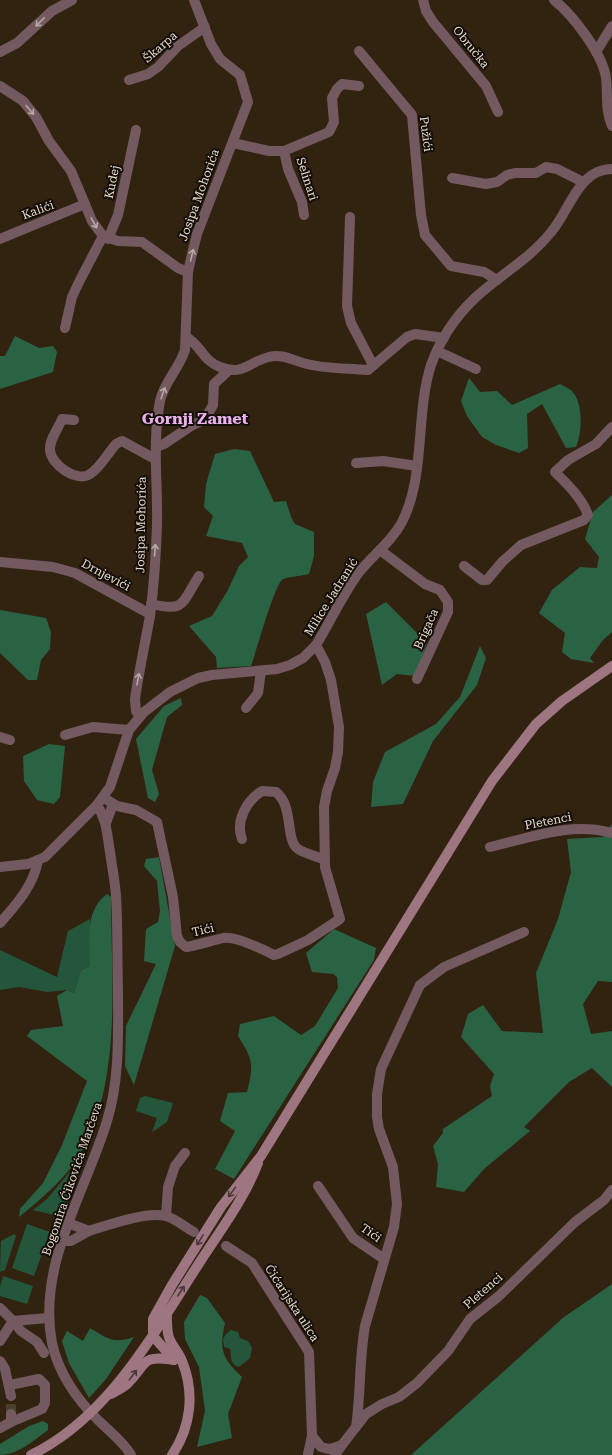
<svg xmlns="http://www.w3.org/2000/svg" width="612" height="1455" font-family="'Roboto Serif',serif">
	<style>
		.green { fill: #23563b }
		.forest { fill: #2a6244 }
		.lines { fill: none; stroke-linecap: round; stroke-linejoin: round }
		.minor-tunnel { stroke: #4d3f2e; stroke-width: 10; stroke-dasharray: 10 5; stroke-linecap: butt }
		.minor { stroke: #735a61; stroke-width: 10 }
		.tertiary { stroke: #735a61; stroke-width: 10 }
		.secondary { stroke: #9e7681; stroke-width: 10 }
		.oneway { stroke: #b7a8a4 }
		.oneway2 { stroke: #4c3838 }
		.labels { text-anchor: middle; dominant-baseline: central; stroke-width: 4; stroke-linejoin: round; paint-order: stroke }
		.street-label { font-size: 12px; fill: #e5dcd0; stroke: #150e07 }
		.district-label { font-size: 16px; font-weight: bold; fill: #e9b2ee; stroke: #150e07 }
	</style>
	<rect width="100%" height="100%" fill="#322311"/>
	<g class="green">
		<polygon points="90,919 90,966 81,970 74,993 67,990 48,992 19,987 0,990 0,950 57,977 68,931"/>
		<polygon points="145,1096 173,1103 167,1122 152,1132 157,1118 136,1111 140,1098"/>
		<polygon points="82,1164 62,1217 33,1210 47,1199 73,1168"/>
		<polygon points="27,1224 50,1232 34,1276 12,1268"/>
		<polygon points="14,1234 16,1236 5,1270 0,1272 1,1241"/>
		<polygon points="3,1276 33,1286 27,1304 0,1296 0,1287"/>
		<path d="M231,1330l7,2 2,6 8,3 4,7 -2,10 -11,9c-10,-3 -7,-10 -9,-18l-6,-2 -1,-8 3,-5z"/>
	</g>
	<g class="forest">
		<polygon points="15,336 39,348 53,346 57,352 53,372 0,389 0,356 5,356"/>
		<path d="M469,378l11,14 17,-1 15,14 48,-21c3,2 8,4 11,6 13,12 11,43 5,57l-10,1 -24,-44 -15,10 1,34 -9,5 -23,-8 -14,-8 -15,-21 -6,-15z"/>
		<path d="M234,449l16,2 24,51 12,-1 5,16 4,7 19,8v24l-5,18c-7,2 -24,3 -27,6 -8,7 -26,72 -31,86l-34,2 -1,-11 -27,-31 23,-10 16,-26 11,-24 9,-9 -6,-14 -36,-7 7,-20 -9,-9 2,-23 9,-30z"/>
		<polygon points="612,495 612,632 603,640 590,658 594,663 571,659 562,652 565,633 539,613 552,590 580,567 597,568 599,557 585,539 593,512"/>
		<polygon points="386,602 427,643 415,676 397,674 382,685 366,614"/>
		<polygon points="0,610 46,618 51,632 50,649 41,660 37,680 28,680 0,653"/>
		<polygon points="480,646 486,658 477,685 433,741 403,804 371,807 373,782 385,752 436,724 460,697"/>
		<polygon points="181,698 182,705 167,717 152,770 159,794 155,802 148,798 136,739 164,706"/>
		<polygon points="49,744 65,746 60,797 54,804 37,800 24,781 23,756"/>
		<polygon points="612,824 612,982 598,981 583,1004 591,1034 612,1031 612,1087 592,1068 569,1082 524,1127 530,1131 484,1169 464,1192 436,1187 438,1164 433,1146 443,1133 443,1129 492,1096 490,1086 494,1074 461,1037 468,1014 483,1005 502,1031 543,1033 536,973 558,919 571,872 567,839 603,837"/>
		<polygon points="159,857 175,946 134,1085 125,1066 126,1026 156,964 144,961 146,929 158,922 160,911 157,881 144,866 146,859"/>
		<path d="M107,894l4,3c0,83 12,185 -32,259 -15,24 -38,43 -60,61l1,-8 23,-26 19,-38 25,-64 -60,-45 4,-6 32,-4 -6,-30 10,-6 7,3 7,-23 9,-4c0,-25 -6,-55 17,-72z"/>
		<path d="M334,929l42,19 -2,12 -140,219 -19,-10 20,-38 -15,-10 8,-28 19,-1c7,-28 6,-32 -9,-56l2,-12 34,-8 27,19 14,-9 23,-38 -1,-11 -4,-3 -21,-2 -6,-19z"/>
		<polygon points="612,1284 612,1455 411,1455 564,1317"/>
		<path d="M200,1295l7,3 18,25c-6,27 -3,35 17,54l-14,37 4,24 -35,9 8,-36 -6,-44 -14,-28 -1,-17z"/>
		<path d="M90,1328c19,11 22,16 44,9l-28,42 -17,19 -20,-35 -7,-22 5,-10 16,10z"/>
		<path d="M43,1421l5,3v6c-14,10 -30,25 -48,25v-11l29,-18z"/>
	</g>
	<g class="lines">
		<polyline class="minor-tunnel" points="11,1414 11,1396"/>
		<g class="minor">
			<polyline points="423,0 426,11 433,22 486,86 498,112"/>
			<path d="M554,0c18,14 49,54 52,78 2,17 -1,32 6,48"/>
			<polyline points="359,51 412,115 421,215 425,235 451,266 484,272 497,280"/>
			<polyline points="0,52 17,43 52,11 72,0"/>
			<polyline points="596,52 612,26"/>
			<polyline points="129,80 148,74 158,67 178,46 205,27"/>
			<polyline points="0,86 23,101 36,117 49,141 71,171 92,221 103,236 118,241 142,242 178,268 188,272"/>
			<polyline points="233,143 269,151 284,151 329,132 334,122 332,98 337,89 342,84 359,86"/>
			<polyline points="284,151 288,169 302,202 304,215"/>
			<polyline points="452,178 486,184 497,182 507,175 515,173 536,173 546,167 557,169 583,182"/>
			<polyline points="350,217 347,306 351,323 373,365"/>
			<polyline points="0,239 85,204"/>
			<polyline points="108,239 118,215 136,130"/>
			<polyline points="65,328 72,297 79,282 103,236"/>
			<path d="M186,337c15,8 16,23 34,30 24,9 28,-5 49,-10 13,-4 25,4 38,7 19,5 41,4 61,6l39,-33 8,-3 29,4"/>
			<polyline points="437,351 476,369"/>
			<path d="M74,420l-12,-1c-4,10 -13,21 -12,31 1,15 27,33 40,24 10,-6 18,-21 26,-30l6,-3 33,18"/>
			<polyline points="156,447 164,444 191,426 205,419 213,405 214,384 229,370"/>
			<polyline points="356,463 383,461 417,466"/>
			<polyline points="380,550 425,584 440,590 448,602 448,612 417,679"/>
			<polyline points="0,562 53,567 75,573 150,614"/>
			<path d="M464,566l18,14h5l15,-18 19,-17 63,-25 4,-5c-6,-17 -21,-31 -33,-43l13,-12 28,-16 16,-17"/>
			<path d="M151,604c35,8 30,0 48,-28"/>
			<polyline points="246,708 258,693 261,671"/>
			<path d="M139,716l-3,-5 -1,-12c4,-28 10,-55 15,-83 4,-30 6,-61 7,-91 1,-41 -5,-82 3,-124 4,-19 19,-32 25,-51l3,-78 4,-18 5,-20 51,-132 -8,-27 -20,-16 -9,-15 -17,-44"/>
			<polyline points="65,735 93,727 129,730"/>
			<polyline points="0,737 10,740"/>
			<path d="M104,798l13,8 19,4 21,12 16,75 4,39 3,6 6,5c13,-2 24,-6 37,-9 13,-2 39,11 51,17l4,-1 30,-14 32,-21 -15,-52 -1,-60 3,-16 8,-23 3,-16 1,-25 -8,-47 -6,-18 -9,-17"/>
			<path d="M242,839c-7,-18 5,-39 20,-48l14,1c18,14 9,48 22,57 7,5 19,7 27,11"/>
			<path d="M490,847c39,-9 82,-26 122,-14"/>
			<path d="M0,923c16,-18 34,-38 38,-63"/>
			<polyline points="318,1186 353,1238 384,1259"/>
			<polyline points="166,1216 168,1187 175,1166 185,1153"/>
			<path d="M89,1231c19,-6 58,-20 77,-15 10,3 19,11 28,16"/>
			<polyline points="62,1241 71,1241 89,1231 68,1223"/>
			<polyline points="226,1246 252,1263 309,1352 312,1436"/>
			<polyline points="0,1308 13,1321 48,1318"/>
			<polyline points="0,1341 13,1321 21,1331 37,1342 44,1353"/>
			<polyline points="0,1361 5,1369 11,1396"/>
			<polyline points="10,1385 39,1379 45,1385 45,1403 42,1409 11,1422"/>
			<path d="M356,1427c5,-34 3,-68 9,-101l29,-99 3,-23 -4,-37 -14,-38 -2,-12v-23l4,-25 39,-84 24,-18 80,-35"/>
			<polyline points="0,1428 11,1422 11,1414"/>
			<polyline points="342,1445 366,1414 382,1404 399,1397 417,1383 448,1351 470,1319 499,1296 575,1222 604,1200 612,1190"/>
			<polyline points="324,1448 330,1449 342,1445 335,1455"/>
			<polyline points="308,1454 312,1436 321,1447"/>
		</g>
		<g class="tertiary">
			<path d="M97,805c10,15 10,30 13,47 2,15 5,29 6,44 2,31 1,63 2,94 0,44 2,89 -11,131 -22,72 -70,144 -55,222 6,29 25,57 46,77 11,11 25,21 33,35"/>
			<polyline points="106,823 113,804"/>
			<path d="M0,867l28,-3 17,-7 52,-52 13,-18 19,-57 15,-18 26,-20 28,-14 14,-3 65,-6 13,-4 13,-7 13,-13c14,-23 26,-49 41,-70 14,-19 34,-32 45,-53 24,-47 13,-107 29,-157 9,-25 25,-49 44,-67 26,-24 55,-39 77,-67 18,-22 27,-62 60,-62"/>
		</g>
		<g class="secondary">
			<path d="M167,1312c0,8 -1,20 3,28 3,7 9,13 12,21 13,32 9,66 -10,94"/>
			<polyline points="174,1360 153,1336 153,1319 172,1285 221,1207 261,1156 492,781 536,724 562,701 612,666"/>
			<path d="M111,1394c5,-3 12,-6 16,-10 20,-19 13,-30 47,-24"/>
			<path d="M31,1455c78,-38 122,-121 167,-190 21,-33 46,-65 60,-102"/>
		</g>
	</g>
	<defs><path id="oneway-shaft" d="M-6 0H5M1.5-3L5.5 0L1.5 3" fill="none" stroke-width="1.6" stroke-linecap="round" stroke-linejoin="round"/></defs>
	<g class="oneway">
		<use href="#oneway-shaft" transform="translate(40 22) rotate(135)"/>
		<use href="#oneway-shaft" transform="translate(30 110) rotate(50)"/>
		<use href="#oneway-shaft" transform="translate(94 223) rotate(61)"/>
		<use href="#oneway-shaft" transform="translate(192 255) rotate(-77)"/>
		<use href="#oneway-shaft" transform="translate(163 393) rotate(-71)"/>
		<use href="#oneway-shaft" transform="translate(155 550) rotate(-86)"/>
		<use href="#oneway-shaft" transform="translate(138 679) rotate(-80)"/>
	</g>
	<g class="oneway2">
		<use href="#oneway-shaft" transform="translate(232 1192) rotate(126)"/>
		<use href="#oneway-shaft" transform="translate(200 1240) rotate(122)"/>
		<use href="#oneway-shaft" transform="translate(181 1291) rotate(-57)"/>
		<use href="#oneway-shaft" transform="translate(133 1375) rotate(-53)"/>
	</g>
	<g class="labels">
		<g class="street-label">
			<text transform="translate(160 47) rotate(-41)">Škarpa</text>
			<text transform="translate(471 47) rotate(51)">Obručka</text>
			<text transform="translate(426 134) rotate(83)">Pužići</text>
			<text transform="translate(307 179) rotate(72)">Selinari</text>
			<text transform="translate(112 182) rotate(-78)">Kudej</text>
			<text transform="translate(199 195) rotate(-70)">Josipa Mohorića</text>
			<text transform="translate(38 210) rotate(-20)">Kalići</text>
			<text transform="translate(141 525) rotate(-89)">Josipa Mohorića</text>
			<text transform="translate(106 575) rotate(28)">Drnjevići</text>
			<text transform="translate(331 597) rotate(-58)">Milice Jadranić</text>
			<text transform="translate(426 629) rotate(-66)">Brigača</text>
			<text transform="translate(548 821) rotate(-11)">Pletenci</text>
			<text transform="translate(203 930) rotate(-13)">Tići</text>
			<text transform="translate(72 1179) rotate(-71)">Bogomira Ćikovića Marčeva</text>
			<text transform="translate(371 1233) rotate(36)">Tići</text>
			<text transform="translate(483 1291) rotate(-41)">Pletenci</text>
			<text transform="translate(292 1303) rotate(57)">Ćićarijska ulica</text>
		</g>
		<g class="district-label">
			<text x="195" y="418">Gornji Zamet</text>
		</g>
	</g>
</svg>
